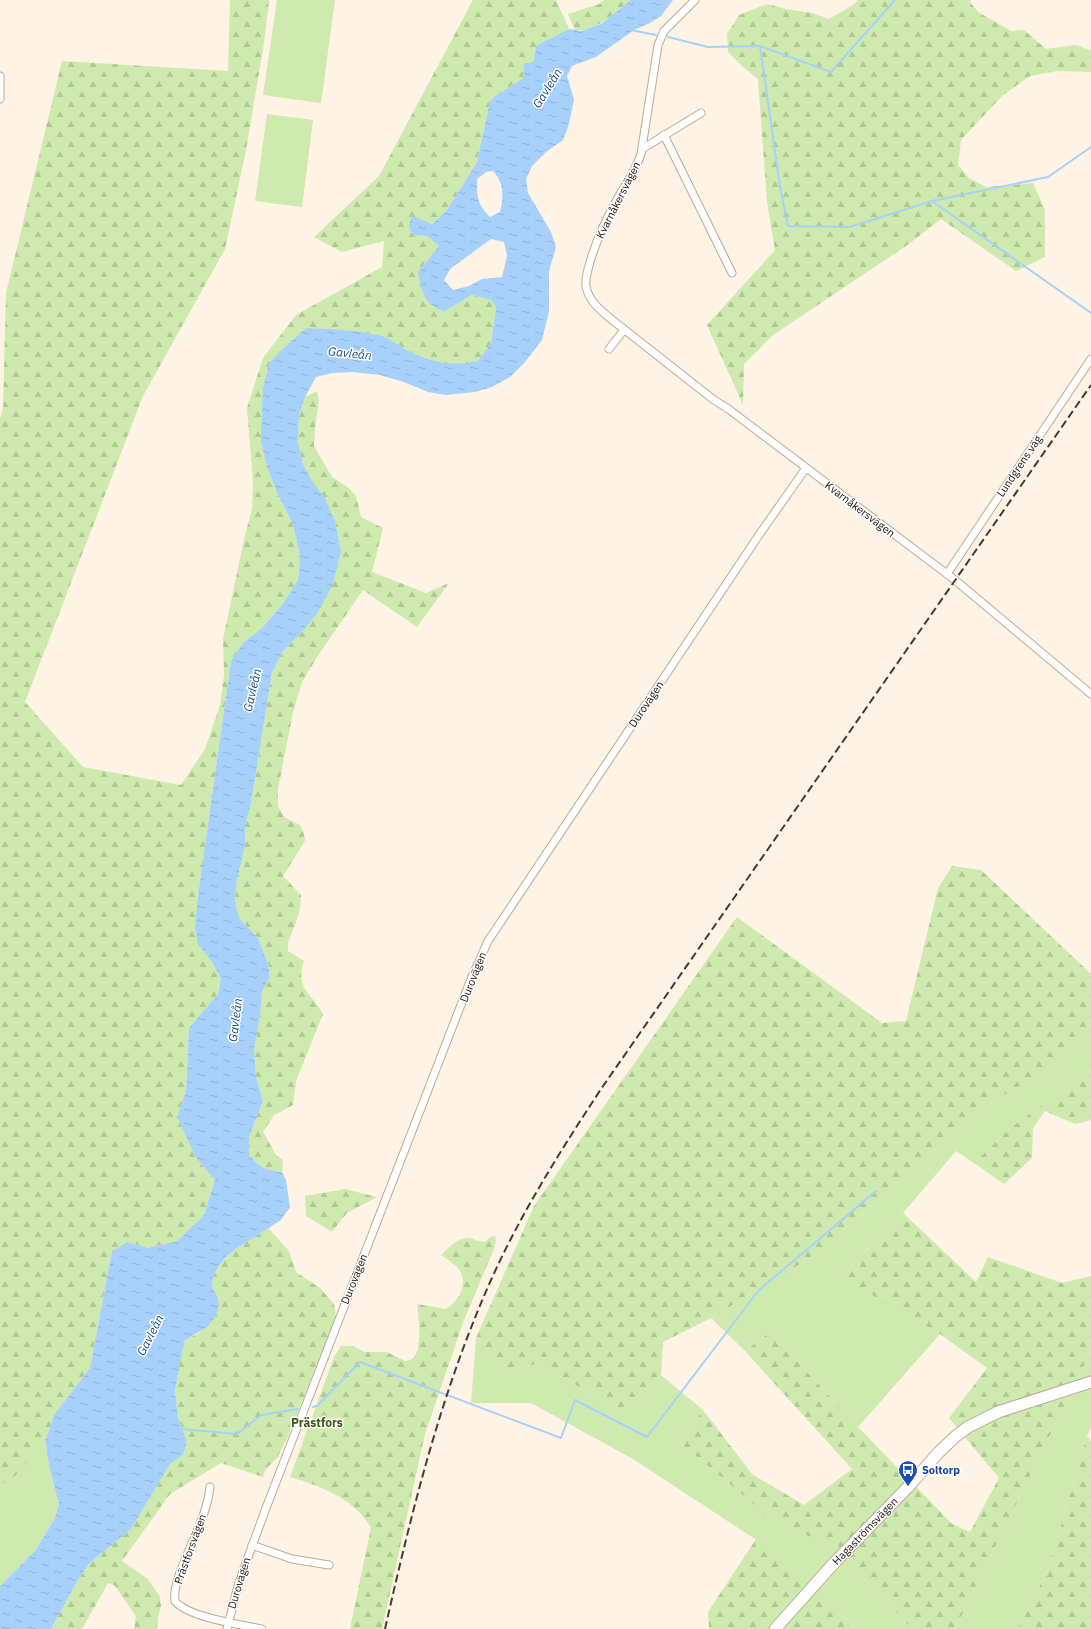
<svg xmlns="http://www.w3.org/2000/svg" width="1091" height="1629" font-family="'IBM Plex Sans',sans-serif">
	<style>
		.grass { fill: #ceeaae }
		.forest { fill: url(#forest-firs) }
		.water { fill: url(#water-ripples); fill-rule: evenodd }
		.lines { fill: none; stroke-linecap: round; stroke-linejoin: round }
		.stream { stroke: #a7d1fb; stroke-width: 2 }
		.street-casing { stroke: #bdab94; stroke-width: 9 }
		.secondary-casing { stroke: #bdab94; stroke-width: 13 }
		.street { stroke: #fff; stroke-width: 7 }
		.secondary { stroke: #fff; stroke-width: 11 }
		.rail { stroke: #443d33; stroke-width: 2; stroke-dasharray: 8 4; stroke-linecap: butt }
		.labels { text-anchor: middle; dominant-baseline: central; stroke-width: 3; stroke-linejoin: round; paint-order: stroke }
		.street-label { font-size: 11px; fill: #19130a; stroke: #fff }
		.transit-label { font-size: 11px; font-weight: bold; fill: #164399; stroke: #fff; text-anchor: start }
		.water-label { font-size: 12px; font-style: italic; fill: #174f7e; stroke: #fff }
		.neighbourhood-label { font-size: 12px; font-weight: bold; fill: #3c5711; stroke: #fff }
	</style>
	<defs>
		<pattern id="forest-firs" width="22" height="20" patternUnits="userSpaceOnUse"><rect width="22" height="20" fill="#ceeaae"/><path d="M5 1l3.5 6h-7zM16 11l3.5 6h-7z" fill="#b0c894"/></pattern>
		<pattern id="water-ripples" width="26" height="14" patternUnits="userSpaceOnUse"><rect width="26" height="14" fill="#a7d1fb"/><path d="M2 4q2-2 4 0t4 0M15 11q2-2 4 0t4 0" fill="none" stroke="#8fb3d6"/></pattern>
	</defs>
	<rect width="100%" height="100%" fill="#fef3e4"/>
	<g class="grass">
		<polygon points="277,0 335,0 321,103 263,95"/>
		<polygon points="267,114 313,120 302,207 255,201"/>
		<polygon points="1091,1025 1091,1071 1011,1127 974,1163 956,1151 903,1213 842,1276 940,1334 858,1427 770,1332 745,1351 711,1318 815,1255 982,1108 1051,1067"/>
		<polygon points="476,1338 509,1370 537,1364 622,1410 661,1375 703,1410 679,1442 778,1524 837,1547 887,1604 913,1629 856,1629 844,1617 774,1558 755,1539 633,1459 531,1403 471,1403"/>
		<polygon points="1091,1351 1091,1428 1087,1436 1048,1570 1017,1629 955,1629"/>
		<polygon points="45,1441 50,1470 59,1504 55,1518 35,1551 0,1586 0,1468"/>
	</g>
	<g class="forest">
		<path d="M230,0h39l-5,43 -18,107 -21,99 -82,147 -118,306 58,65 98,18 24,-36 15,-44 4,-30 -1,-36 22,-104 7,-26 1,-27 -6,-74 16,-50 33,-43 86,-48 2,-26 -42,11 -28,-15 65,-61 94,-176h83l13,29 -34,20 -2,14h-9l-1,15c-11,9 -24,13 -33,23l-13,61 -30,48 -15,14 -9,-3 -11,14 15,1 12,10 -21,26 27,39 27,-16 19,5 5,7 -5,36 -13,18 -15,3 -17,-1 -24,-5 -43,-23 -38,-5 -80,113 6,24 11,28 15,29 7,33 -2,23 -16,25 -20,23 -19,15 -12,18 -32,227 13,74 9,17 -3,15 -29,34 -3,63 -9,26 19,41 19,22 -11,35 -27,26 -29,7 -20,-6 -16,9 -22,117 -36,47 -9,26 -29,34 -16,11v-1067l3,-12 3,-114 56,-232 166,10z"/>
		<path d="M604,0h27c-14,11 -36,33 -56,30l-7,-16 31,-10z"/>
		<polygon points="858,0 971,0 970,2 978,12 1011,31 1024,30 1046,49 1075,45 1091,50 1091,72 1057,71 1030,76 1003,95 961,140 958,165 969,178 986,187 1033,183 1045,210 1045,257 1016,271 941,219 906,246 773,335 744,364 743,405 707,325 775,250 767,202 758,79 743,67 728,52 727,34 739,15 767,4 786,9 812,13 829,19 853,5"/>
		<path d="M317,391l2,10 -4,27 -1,18 18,31 17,11 7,8 5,21 22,11 -11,44 54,21 23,-10 -32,44 -54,-37 -46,67 -15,25 -9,30 -15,77v17l6,11 16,8 4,9 1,7 -22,35 18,19c0,12 -3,23 -8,35 -3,8 -6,12 -5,21l16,10c-10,27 8,32 19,53l-27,67 -3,24 -19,10 -11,17 13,23 7,5 -1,12c-17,-2 -22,-5 -33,-17v-18l14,-36 -7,-24 -2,-27 6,-34 2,-24 8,-15 -2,-15 -10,-24 -20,-21 -3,-19 2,-18 8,-34v-21l5,-16 22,-136 11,-22 19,-19 15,-18 24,-63 -6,-30 -10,-23 -13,-17 -9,-17 -5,-23 1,-26 6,-18z"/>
		<polygon points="952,866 981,870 1091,974 1091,1025 1051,1067 982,1108 815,1255 711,1318 663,1342 661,1375 622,1410 537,1364 509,1370 476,1338 534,1206 737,917 882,1023 906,1021 938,888"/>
		<polygon points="1091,1071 1091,1120 1075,1124 1045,1111 1033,1128 1032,1158 1004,1184 974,1163 1011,1127"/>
		<polygon points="345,1189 377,1197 347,1213 332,1232 306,1216 305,1196"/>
		<polygon points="903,1213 976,1282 988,1257 1062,1283 1091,1276 1091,1351 955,1629 913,1629 887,1604 837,1547 778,1524 679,1442 703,1410 752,1474 804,1505 852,1469 745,1351 770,1332 858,1427 952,1524 970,1532 999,1478 949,1418 987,1368 940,1334 841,1277"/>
		<path d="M268,1228l21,23 7,21 24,16 14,16 2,13 -49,122 -10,19 -11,11 -3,8 -42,-14 -51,31 -48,67 26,18 12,18 1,9 -3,11 -1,12h-23l2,-13 -22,-31 -6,-2 -26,46h-31l27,-49 11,-16 42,-35 39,-65 13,-9 4,-13 -9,-25 -3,-26 7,-45 2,-5 15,-8 18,-37c-1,-4 -4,-7 -5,-11 -1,-25 39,-45 56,-57z"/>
		<path d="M495,1236l1,5 -2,8 -30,71 -39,114 -43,195h-32l21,-102c-5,-6 -9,-13 -14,-17 -18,-17 -43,-26 -67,-33l44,-120 7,-11h12l12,6h22l18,9c3,0 6,-1 9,-4 8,-9 5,-40 3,-53l29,5c12,-8 22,-23 14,-38 -4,-6 -13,-12 -19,-16 7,-7 17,-18 28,-17 5,1 10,4 16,4l5,-5z"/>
		<polygon points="1087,1436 1091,1441 1091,1629 1017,1629 1048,1570"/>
		<path d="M756,1539c31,32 69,58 100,90h-147l-1,-17z"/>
	</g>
	<path class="water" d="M631,0h42l-12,16 -11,7 -16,7 -38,27 -24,9 -5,10 7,24 -6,27 -5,13 -17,12 -14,14 -6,13 2,14 23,39 5,15 -7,24v40l-7,29 -17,22 -15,15 -18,10 -17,5 -29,3 -18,-3 -24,-10 -24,-7 -27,-3 -21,1 -16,4 -11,20 -6,18 -1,26 5,23 9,17 13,17 10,23 6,30 -8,33 -16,30 -15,18 -19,19 -11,22 -22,136 -5,16v21l-8,34 -2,18 3,19 20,21 10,25 2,14 -8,15 -2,24 -6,34 2,27 7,24 -14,36v18c11,12 16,15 33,17l4,8 4,27 -9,13 -42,27 -13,10 -8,10 -5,10 -1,9 5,10 2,9 -3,11 -9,11 -23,14 -9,50 3,26 9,25 -4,13 -13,9 -39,65 -42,35 -11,16 -27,49h-51v-43l35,-35 20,-33 4,-14 -9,-34 -5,-29 9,-26 36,-47 22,-117 16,-9 20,6 29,-7 27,-26 11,-35 -19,-22 -19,-41 9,-26 3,-63 29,-34 3,-15 -9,-17 -14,-18 -3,-17 4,-39 32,-227 12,-18 19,-15 20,-23 16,-25 2,-23 -7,-33 -15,-29 -11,-28 -6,-24 2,-55 6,-25 19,-19 19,-16c23,1 48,2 71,7 9,2 19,9 27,14 24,13 46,18 73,12l13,-18 5,-36 -5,-7 -19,-5 -27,16c-21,-5 -23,-20 -27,-39l21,-26 -12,-10 -15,-1 -3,-10 3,-9 20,8 15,-14 30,-48 13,-61c9,-10 22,-14 33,-23l1,-15h9l3,-17 33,-17 12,2 20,-7zM493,171c11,12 11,26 7,41l-10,5c-13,-13 -13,-20 -13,-38l9,-7zM491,239l13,3 3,14 -5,21 -20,2 -13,7 -16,4 -9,-10 6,-11z"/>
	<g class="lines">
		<g class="stream">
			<polyline points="631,30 656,35"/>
			<polyline points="668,37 708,47 760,46 831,72 895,0"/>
			<polyline points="760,46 780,187 788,226 850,227 932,201 1048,177 1091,147"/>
			<polyline points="932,201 1091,313"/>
			<polyline points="313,1407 317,1406 360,1362 561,1438 575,1400 647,1437 758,1291 876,1191"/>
			<polyline points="181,1429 237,1434 261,1415 298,1409"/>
		</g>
		<g class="street-casing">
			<g id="street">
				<path d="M695,0l-31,31 -6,14 -17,109c-5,15 -13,27 -21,40 -12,21 -23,44 -30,68 -2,7 -5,16 -4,24 2,14 14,24 25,33l103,81 13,8 228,172 136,114"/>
				<polyline points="0,76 0,99"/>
				<polyline points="664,135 732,273"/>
				<polyline points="642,149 701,113"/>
				<polyline points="609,349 624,330"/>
				<polyline points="947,574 1091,359"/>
				<path d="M210,1487c-2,22 -15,49 -24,70 -5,13 -13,30 -11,44 12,16 67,24 87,28"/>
				<polyline points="252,1545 292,1559 329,1565"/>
				<polyline points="227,1629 239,1582 266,1508 471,979 488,941 759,535 806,468"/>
			</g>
		</g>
		<g class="secondary-casing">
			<polyline id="secondary" points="775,1629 835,1562 908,1487 939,1452 956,1436 968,1427 998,1412 1091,1382"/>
		</g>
		<use href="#street" class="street"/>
		<use href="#secondary" class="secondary"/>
		<path class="rail" d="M385,1629c27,-119 56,-237 106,-349 30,-67 70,-130 110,-191l490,-704"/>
	</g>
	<defs>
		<g id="bus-pin" transform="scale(1)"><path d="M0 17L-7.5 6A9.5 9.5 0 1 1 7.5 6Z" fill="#1a4fb4" stroke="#fff"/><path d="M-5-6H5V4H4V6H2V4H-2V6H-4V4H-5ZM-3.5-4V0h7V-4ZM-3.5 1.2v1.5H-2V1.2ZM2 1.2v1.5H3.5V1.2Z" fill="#fff"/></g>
	</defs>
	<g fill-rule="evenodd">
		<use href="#bus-pin" x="908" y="1470"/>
	</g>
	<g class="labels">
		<g class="street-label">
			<text transform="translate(618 200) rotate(-63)">Kvarnåkersvägen</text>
			<text transform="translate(1019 466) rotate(-56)">Lundgrens väg</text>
			<text transform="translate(860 509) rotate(37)">Kvarnåkersvägen</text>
			<text transform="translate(646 704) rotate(-56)">Durovägen</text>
			<text transform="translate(473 977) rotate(-68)">Durovägen</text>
			<text transform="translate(354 1279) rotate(-68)">Durovägen</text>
			<text transform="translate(865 1531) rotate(-46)">Hagaströmsvägen</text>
			<text transform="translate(190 1549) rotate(-70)">Prästforsvägen</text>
			<text transform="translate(239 1583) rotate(-73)">Durovägen</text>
		</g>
		<g class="transit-label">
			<text x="922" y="1470">Soltorp</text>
		</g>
		<g class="water-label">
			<text transform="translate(547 88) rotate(-58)">Gavleån</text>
			<text transform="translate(350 353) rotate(6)">Gavleån</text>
			<text transform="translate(252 690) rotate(-77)">Gavleån</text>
			<text transform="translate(235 1020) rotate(-83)">Gavleån</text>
			<text transform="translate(150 1335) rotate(-63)">Gavleån</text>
		</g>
		<g class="neighbourhood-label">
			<text x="317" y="1422">Prästfors</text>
		</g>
	</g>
</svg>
